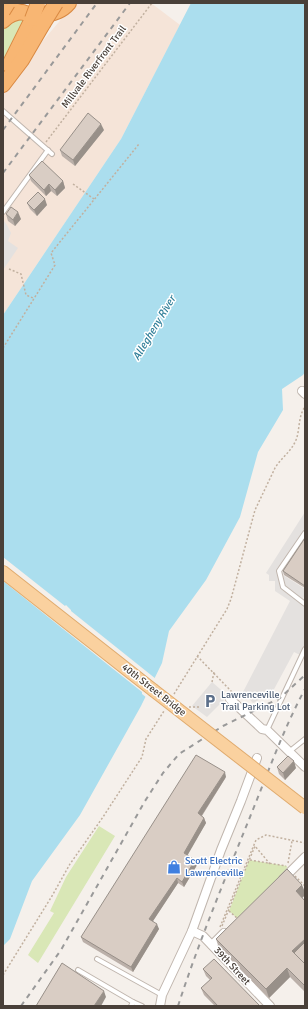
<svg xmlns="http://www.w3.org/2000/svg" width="308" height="1009" font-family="Signika,sans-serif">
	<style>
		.commercial { fill: #f5e4d8 }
		.green { fill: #d9e7b6 }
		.parking { fill: #e4e1df }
		.water { fill: #abdeee }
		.pier { fill: #f5f0eb }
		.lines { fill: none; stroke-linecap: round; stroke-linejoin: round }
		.service-casing { stroke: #c0b6ae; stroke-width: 6 }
		.minor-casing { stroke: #c0b6ae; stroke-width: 10 }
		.primary-casing { stroke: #e0ab6e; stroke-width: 14 }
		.motorway-casing { stroke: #d88842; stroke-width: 16 }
		.path { stroke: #c1b09f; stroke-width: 1.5; stroke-dasharray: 2 2; stroke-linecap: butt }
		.service { stroke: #fff; stroke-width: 4 }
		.minor { stroke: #fff; stroke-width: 8 }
		.primary { stroke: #fad19f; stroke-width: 12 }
		.motorway { stroke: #f8b673; stroke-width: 14 }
		.rail { stroke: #999; stroke-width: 2; stroke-dasharray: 5 5; stroke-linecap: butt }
		.primary-bridge-casing { stroke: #e0ab6e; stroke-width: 14; stroke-linecap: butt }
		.motorway-bridge-casing { stroke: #d88842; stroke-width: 16; stroke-linecap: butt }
		.primary-bridge { stroke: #fad19f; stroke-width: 12 }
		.motorway-bridge { stroke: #f8b673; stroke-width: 14 }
		.wall { fill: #bbb0a9 }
		.shaded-wall { fill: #989089 }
		.building { fill: #d9cdc4; stroke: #989089 }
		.labels { text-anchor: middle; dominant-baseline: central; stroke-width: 3; stroke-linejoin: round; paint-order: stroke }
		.street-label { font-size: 10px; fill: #494039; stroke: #fff }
		.service-label { font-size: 10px; fill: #4e5e75; stroke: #fff; text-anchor: start }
		.shop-label { font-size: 10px; fill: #366cbe; stroke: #fff; text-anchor: start }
		.water-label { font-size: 11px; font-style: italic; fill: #307f99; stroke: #fff }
	</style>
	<rect width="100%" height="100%" fill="#f5f0eb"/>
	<polygon class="commercial" points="75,3 151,3 180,25 121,139 3,315 3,94 30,56"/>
	<g class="green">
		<polygon points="25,17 3,65 3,29 5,25"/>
		<polygon points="99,826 115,836 38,963 28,955 54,913 50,911 66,877"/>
		<polygon points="249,860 287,866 286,873 237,918 229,911"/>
	</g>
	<g class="parking">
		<polygon points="4,221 7,225 11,233 8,241 18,248 3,270"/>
		<polygon points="305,512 305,541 283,575 305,589 305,596 303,598 305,600 305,655 302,656 294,652 272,693 253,703 243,692 290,601 275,591 275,581 269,581 269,575 266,573"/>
		<polygon points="212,682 228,696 207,717 192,706"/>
	</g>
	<polygon class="water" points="191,3 305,3 305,372 303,375 282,389 283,410 258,452 240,517 206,580 169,631 162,663 141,706 80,815 32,881 10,939 3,946 3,315 121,139"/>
	<polygon class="pier" points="3,557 65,606 66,605 71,610 71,611 156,679 147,698 142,694 142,692 3,581"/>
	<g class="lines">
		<g class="service-casing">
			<g id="service">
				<polyline points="3,111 52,154"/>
				<polyline points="3,212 48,150"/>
				<polyline points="305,533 279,571 283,587 305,604"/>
				<polyline points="267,730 305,649"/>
				<polyline points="290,751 305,739"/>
				<polyline points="97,959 162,995"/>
				<polyline points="78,970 133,1002"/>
				<polyline points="131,1006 133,1002 142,1006"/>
			</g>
		</g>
		<g class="minor-casing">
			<g id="minor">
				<polyline points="302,391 305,394"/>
				<polyline points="230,699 262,729 267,730 305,767"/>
				<polyline points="283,879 305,857"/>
				<polyline points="192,931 203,936 270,1006"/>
				<polyline points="212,945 224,933"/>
				<polyline points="160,1006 162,995 192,931 221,850 241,801 257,758"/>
			</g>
		</g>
		<g class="primary-casing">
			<polyline id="primary" points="3,572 153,690"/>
		</g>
		<g class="motorway-casing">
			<g id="motorway">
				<path d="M3,7c21,7 50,15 66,-4"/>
				<path d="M3,21c6,-6 11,-8 20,-9"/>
				<polyline points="9,65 32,19"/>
				<polyline points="3,85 22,60 43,24"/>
			</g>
		</g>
		<g class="path">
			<polyline points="46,142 152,3"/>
			<polyline points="73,184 94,199"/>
			<polyline points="9,269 21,274 26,295 33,298"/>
			<polyline points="3,348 55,265 51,253 139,144"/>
			<polyline points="197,656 232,692"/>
			<polyline points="212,682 214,672"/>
			<path d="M174,694l53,-85 4,-10 24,-89 20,-42c6,-10 16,-16 21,-28 4,-10 2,-24 9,-33"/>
			<polyline points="189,707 200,707"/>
			<polyline points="250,860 286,866"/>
			<polyline points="288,863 292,841"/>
			<polyline points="295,876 305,886"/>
			<polyline points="229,911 237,918"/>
			<polyline points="222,926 255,846 270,864"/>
			<polyline points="220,927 256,840 266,835 305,843"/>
			<polyline points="3,975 52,896 70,864 103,817 142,757 146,739 164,711"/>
		</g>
		<use href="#service" class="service"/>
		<use href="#minor" class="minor"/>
		<use href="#primary" class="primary"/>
		<use href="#motorway" class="motorway"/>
		<g class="rail">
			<polyline points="3,130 97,3"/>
			<polyline points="3,173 130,3"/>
			<polyline points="21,1006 61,950 145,801 163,773 179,754 223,726 280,698 305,675"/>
			<path d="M178,1006c22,-68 50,-134 76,-199 16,-40 31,-81 51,-118"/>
		</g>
		<g class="primary-bridge-casing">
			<polyline id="primary-bridge" points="153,690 305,808"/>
		</g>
		<g class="motorway-bridge-casing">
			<g id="motorway-bridge">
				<polyline points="3,11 8,3"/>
				<polyline points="32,19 38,3"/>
				<polyline points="43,24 56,3"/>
			</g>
		</g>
		<use href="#primary-bridge" class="primary-bridge"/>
		<use href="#motorway-bridge" class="motorway-bridge"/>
	</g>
	<g class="wall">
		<polygon points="104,130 75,166 62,156 60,150"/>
		<polygon points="29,175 63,181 65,188 57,196 51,191 46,196 31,181"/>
		<polygon points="27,203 47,205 37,216 30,209"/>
		<polygon points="6,214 21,219 15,226 8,221"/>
		<polygon points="305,538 305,588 284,575 283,571"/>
		<polygon points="277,767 296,768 285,780 279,774"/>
		<polygon points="226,777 202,816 204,818 206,823 187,855 195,860 197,865 184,887 178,883 153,921 159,929 133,972 83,942 81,937"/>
		<polygon points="305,892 305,895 302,898 305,901 305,992 290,977 269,998 219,948 216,939"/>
		<polygon points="203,969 260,1006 215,1006 204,995 201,988 210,980 206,976"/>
	</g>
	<g class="shaded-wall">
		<polygon points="101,124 104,130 75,166 73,160"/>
		<polygon points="63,181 65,188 57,196 55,190"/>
		<polygon points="49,184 51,191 46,196 44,190"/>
		<polygon points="45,199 47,205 37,216 34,210"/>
		<polygon points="18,212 21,219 15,226 13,220"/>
		<polygon points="294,761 296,768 285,780 283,773"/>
		<polygon points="225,772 226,777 200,818 198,813"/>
		<polygon points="204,818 206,823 186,858 184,853"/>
		<polygon points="195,860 197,865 184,887 182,882"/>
		<polygon points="177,878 178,883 151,924 149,919"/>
		<polygon points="302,885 305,892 305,895 299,901 296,891"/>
		<polygon points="157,924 159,929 133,972 131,967"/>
		<polygon points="305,939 305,951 298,958 292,951"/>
		<polygon points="287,968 290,977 269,998 266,989"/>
		<polygon points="104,991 106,997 101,1006 94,1006"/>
	</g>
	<g class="building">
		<polygon points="88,113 101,124 73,160 60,150"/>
		<polygon points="42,161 63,181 55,190 49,184 44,190 29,175"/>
		<polygon points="38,192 45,199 34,210 27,203"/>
		<polygon points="11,207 18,212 13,220 6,214"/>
		<polygon points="305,538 305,586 283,571"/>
		<polygon points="196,755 225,772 198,813 204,818 184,853 195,860 182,882 177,878 149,919 157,924 131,967 81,937"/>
		<polygon points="288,756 294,761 283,773 277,767"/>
		<polygon points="287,869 302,885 296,891 305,901 305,939 292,951 305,964 305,986 287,968 266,989 216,939"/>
		<polygon points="305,942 305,964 294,953"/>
		<polygon points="214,959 260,1006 218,1006 201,988 212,978 203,969"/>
		<polygon points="62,963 104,991 94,1006 36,1006"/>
	</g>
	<defs>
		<g id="parking-bare" transform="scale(1.08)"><path d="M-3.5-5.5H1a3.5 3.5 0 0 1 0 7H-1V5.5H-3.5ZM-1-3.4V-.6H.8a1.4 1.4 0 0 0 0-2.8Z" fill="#5c6f8a" stroke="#fff" stroke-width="2.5" paint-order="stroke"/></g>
		<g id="shop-bare" transform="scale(1.08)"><path d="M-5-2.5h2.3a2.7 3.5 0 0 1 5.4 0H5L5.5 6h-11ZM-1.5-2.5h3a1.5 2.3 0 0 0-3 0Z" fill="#3f7fe0" stroke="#fff" stroke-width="2.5" paint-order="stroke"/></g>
	</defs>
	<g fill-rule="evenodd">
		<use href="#parking-bare" x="210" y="701"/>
		<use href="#shop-bare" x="174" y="867"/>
	</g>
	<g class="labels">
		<g class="street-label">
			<text transform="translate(94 67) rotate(-53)">Millvale Riverfront Trail</text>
			<text transform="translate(154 690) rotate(38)">40th Street Bridge</text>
			<text transform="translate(232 966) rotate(47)">39th Street</text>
		</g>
		<g class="service-label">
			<text x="221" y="695">Lawrenceville<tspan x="221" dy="12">Trail Parking Lot</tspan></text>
		</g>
		<g class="shop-label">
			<text x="185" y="861">Scott Electric<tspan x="185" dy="12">Lawrenceville</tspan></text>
		</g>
		<g class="water-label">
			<text transform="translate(154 328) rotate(-59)">Allegheny River</text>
		</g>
	</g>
	<rect width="308" height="1009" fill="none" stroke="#494039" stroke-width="8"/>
</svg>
